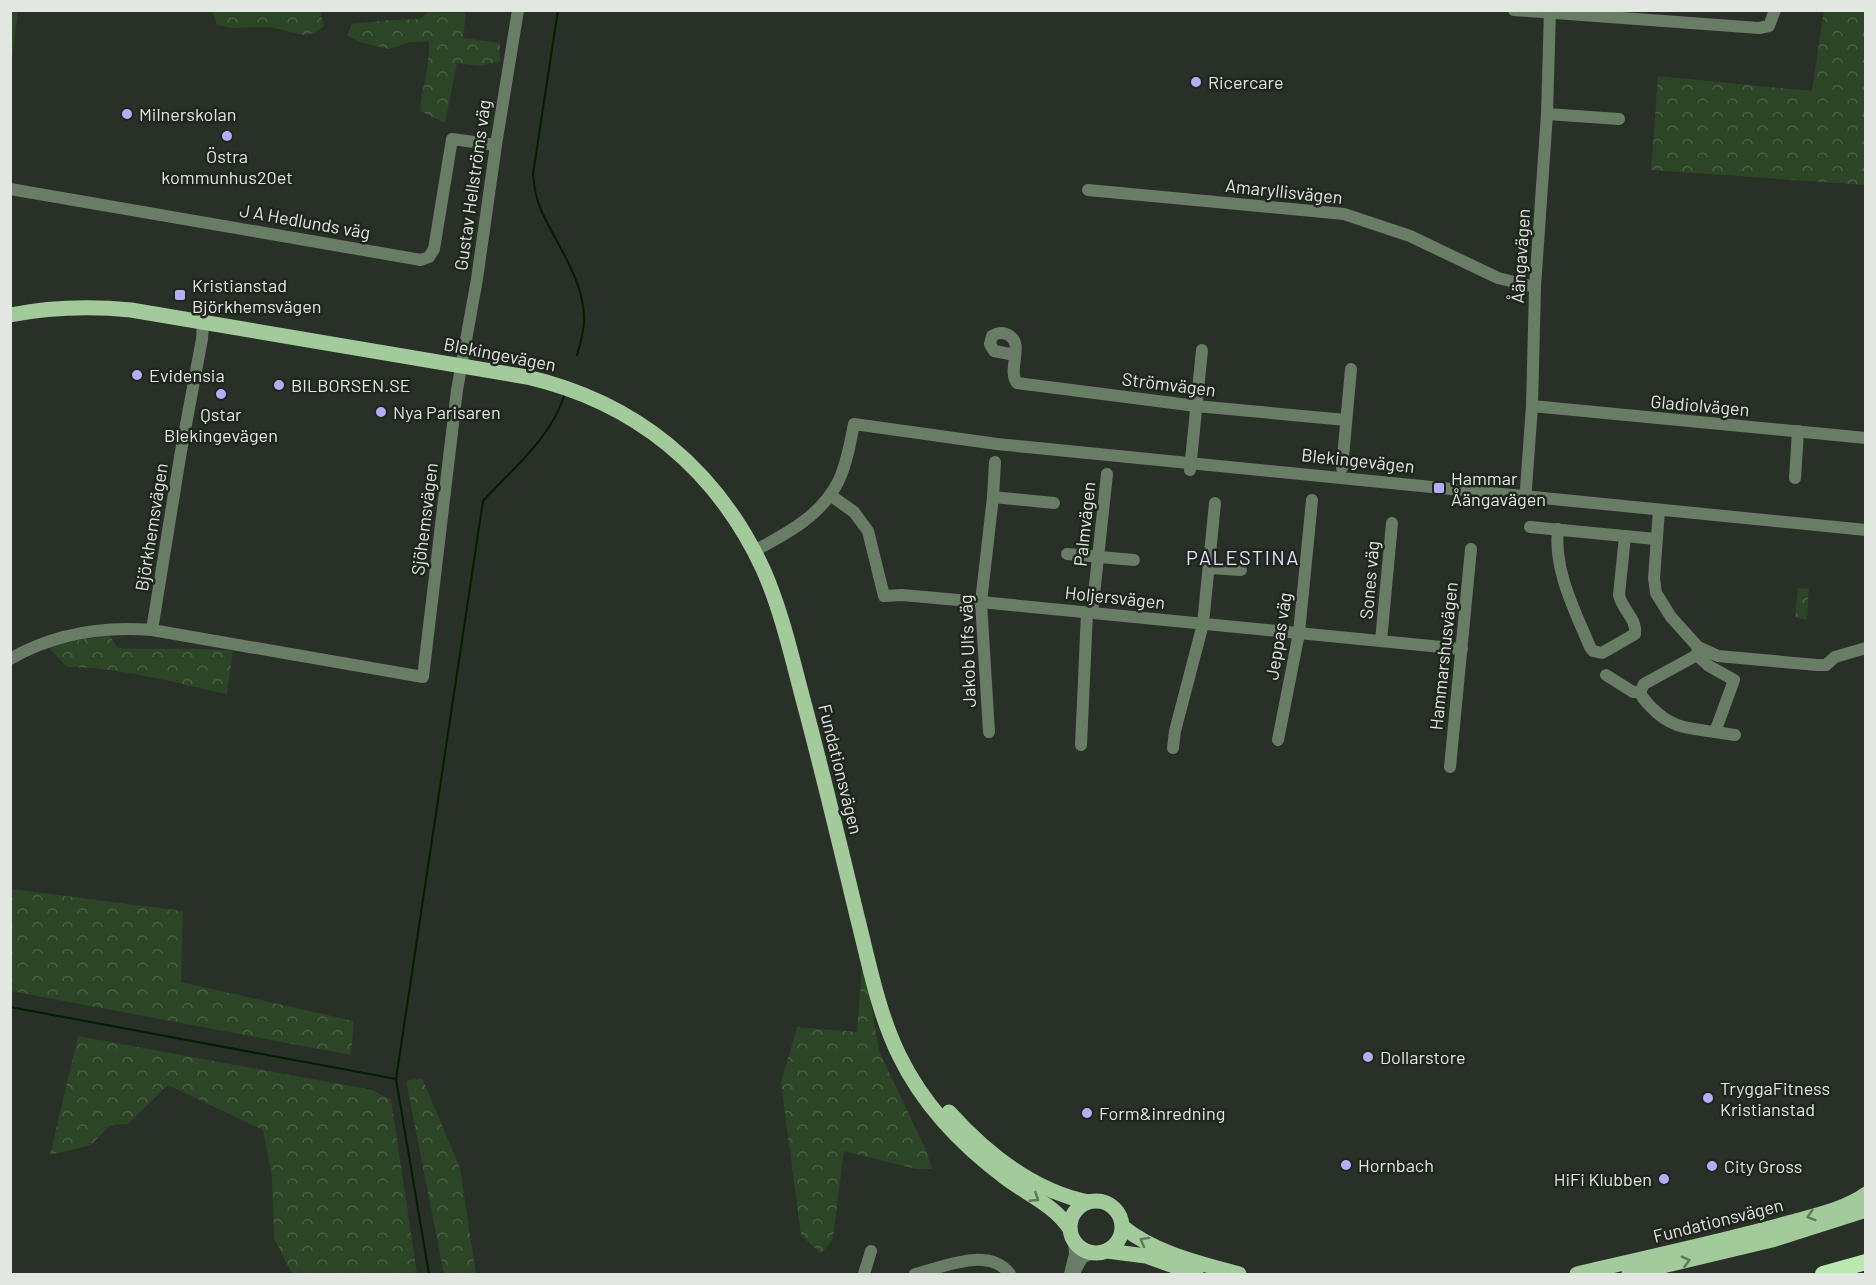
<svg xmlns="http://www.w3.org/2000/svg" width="1876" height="1285" font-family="Barlow,sans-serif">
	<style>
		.green { fill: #2c4526 }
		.forest { fill: url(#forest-crowns) }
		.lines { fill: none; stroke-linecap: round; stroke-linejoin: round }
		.stream { stroke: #011e00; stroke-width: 2 }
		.minor { stroke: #697c65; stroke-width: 12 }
		.major { stroke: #a3ca9a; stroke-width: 15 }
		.highway { stroke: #bae9af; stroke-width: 16 }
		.oneway { stroke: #61785c }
		.poi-dot { fill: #b6acf8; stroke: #1f261e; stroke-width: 2 }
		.labels { text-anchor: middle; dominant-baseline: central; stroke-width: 5; stroke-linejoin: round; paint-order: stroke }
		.poi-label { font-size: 18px; fill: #e2e7e1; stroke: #1f261e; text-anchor: start }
		.street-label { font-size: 18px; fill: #e2e7e1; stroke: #1f261e }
		.neighbourhood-label { font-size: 20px; letter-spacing: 1.5px; fill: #e2e0fd; stroke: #1f261e }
	</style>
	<defs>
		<pattern id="forest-crowns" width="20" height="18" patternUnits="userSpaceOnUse" patternTransform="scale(1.5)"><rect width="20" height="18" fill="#2c4526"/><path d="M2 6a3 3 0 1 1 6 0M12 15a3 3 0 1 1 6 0" fill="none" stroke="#4a6045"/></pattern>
	</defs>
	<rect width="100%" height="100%" fill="#293027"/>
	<polygon class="green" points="11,10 18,11 11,69 10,11"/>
	<g class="forest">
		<polygon points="1824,10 1865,11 1865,185 1651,170 1658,76 1812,91"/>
		<polygon points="212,11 323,11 321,14 324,26 314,33 303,35 270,27 230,28 217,25"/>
		<path d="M428,12l38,1 -3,25 37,5v18l-20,5 -23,-3 -12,60 -25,-12c2,-22 10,-48 9,-69h-18l-22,7 -26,-6 -16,-8 5,-11 38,-4 30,-1z"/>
		<polygon points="1798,588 1809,589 1807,620 1795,617"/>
		<path d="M109,635l9,13c38,2 77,-1 115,3l-6,43c-53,-11 -106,-27 -160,-27l-20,-21z"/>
		<polygon points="11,889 183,911 181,982 354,1021 351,1055 11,991"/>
		<polygon points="862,968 866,975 879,1051 926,1150 932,1169 916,1169 844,1151 833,1238 821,1254 801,1235 781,1083 797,1027 857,1032"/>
		<polygon points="78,1036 372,1090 391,1100 417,1274 292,1274 274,1238 272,1177 263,1130 168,1085 128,1124 110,1125 91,1145 50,1155"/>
		<polygon points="422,1078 460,1168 476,1274 444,1274 406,1081"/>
	</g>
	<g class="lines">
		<g class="stream">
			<path d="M558,10l-25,164c1,12 3,25 8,36 16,36 45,72 43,113 -1,11 -4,22 -7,32"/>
			<polyline points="10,1007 396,1079"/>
			<path d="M429,1274l-33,-195 87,-578c29,-32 68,-63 81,-105"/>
		</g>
		<g class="minor">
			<polyline points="1514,10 1759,28 1769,26 1775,10"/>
			<polyline points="1547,114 1619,119"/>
			<polyline points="10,189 421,260 429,257 434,249 452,139 496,145"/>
			<polyline points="1088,190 1344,214 1410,236 1498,278 1535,287"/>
			<path d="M1015,355l-21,-4 -4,-7 2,-8c5,-3 9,-4 14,-2 21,8 0,35 11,49l179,23 150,14"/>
			<polyline points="1532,406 1866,438"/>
			<polyline points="1342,468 1351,369"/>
			<polyline points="1190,470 1202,350"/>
			<polyline points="1795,478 1798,431"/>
			<polyline points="830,495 854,512 868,531 884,596 902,595 981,602 1462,649"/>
			<polyline points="993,497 995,462"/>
			<polyline points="1525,502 1532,406 1535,287 1547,114 1550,10"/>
			<polyline points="1659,510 1654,578 1656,593 1671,617 1698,647 1718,656 1817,665 1826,665 1835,657 1866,648"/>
			<polyline points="1530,527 1656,539"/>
			<path d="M1558,529c-5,40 17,82 32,118l3,4 9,2 33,-19c2,-16 -13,-24 -16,-39l6,-59"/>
			<path d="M754,551c32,-17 67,-35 84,-69 9,-18 12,-39 16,-58l143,20 869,86"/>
			<polyline points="1067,554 1134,560"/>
			<polyline points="1210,568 1241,570"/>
			<polyline points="1092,613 1107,474"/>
			<polyline points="152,630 181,451 202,339 203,323"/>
			<polyline points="1381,641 1392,523"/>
			<path d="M1697,655l12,11 25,14 -19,52c-28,-4 -44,-4 -64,-25 -5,-5 -9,-9 -11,-15l4,-8 53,-29 1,-8"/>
			<path d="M10,659c45,-26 92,-33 142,-29l271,47 34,-287 20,-111 19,-134 22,-135"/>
			<polyline points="1606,675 1633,692 1640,692"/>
			<polyline points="989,732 981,602 993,497 1054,503"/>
			<polyline points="1715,732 1735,735"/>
			<polyline points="1278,740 1299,633 1312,500"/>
			<polyline points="1081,745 1087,613"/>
			<polyline points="1173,748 1175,731 1203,624 1215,503"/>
			<polyline points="1450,767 1471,549"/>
			<polyline points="1075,1271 1082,1258 1092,1253"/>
			<polyline points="864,1274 871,1251"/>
			<path d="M915,1274c29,-7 74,-28 95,0"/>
			<polyline points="1070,1274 1075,1254 1074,1241"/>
		</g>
		<g class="major">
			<path d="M10,315c41,-8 80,-9 121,-5l396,67c108,25 189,91 236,192 19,43 29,89 41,134 19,71 36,142 53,213 12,47 21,96 42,139 24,50 65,92 108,124 22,16 48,27 63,50"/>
			<path d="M949,1112c37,41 84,79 139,90"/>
			<circle cx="1096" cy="1227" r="26"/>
			<path d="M1123,1227c32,26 76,36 116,47"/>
			<polyline points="1107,1251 1146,1256 1196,1274"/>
			<path d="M1577,1274c71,-17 144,-32 215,-52 24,-7 53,-13 74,-28"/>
			<polyline points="1629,1274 1772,1240 1866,1210"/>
		</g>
		<polyline class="highway" points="1823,1274 1866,1262"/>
	</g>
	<defs><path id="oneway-chevron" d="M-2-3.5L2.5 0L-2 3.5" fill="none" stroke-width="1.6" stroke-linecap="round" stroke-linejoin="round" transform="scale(1.5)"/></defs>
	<g class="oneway">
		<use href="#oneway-chevron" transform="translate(1035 1198) rotate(33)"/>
		<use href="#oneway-chevron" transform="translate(1811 1216) rotate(163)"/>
		<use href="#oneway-chevron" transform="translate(1144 1241) rotate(-151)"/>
		<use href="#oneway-chevron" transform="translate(1686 1261) rotate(-14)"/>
	</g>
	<g class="poi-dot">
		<circle cx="1196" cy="82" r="6"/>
		<circle cx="127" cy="114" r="6"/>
		<circle cx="227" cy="136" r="6"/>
		<rect x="174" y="289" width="12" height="12" rx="3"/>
		<circle cx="137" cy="375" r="6"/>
		<circle cx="279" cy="385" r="6"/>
		<circle cx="221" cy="394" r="6"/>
		<circle cx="381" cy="412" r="6"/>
		<rect x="1433" y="482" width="12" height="12" rx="3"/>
		<circle cx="1368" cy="1057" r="6"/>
		<circle cx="1708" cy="1098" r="6"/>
		<circle cx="1087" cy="1113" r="6"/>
		<circle cx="1346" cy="1165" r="6"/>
		<circle cx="1712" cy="1166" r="6"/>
		<circle cx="1664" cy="1179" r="6"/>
	</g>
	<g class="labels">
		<g class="poi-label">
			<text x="1208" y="82">Ricercare</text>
			<text x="139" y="114">Milnerskolan</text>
			<text x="227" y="156" text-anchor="middle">Östra<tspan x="227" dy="21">kommunhus20et</tspan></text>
			<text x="192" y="285">Kristianstad<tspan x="192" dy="21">Björkhemsvägen</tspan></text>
			<text x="149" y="375">Evidensia</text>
			<text x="291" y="385">BILBORSEN.SE</text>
			<text x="393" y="412">Nya Parisaren</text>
			<text x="221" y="414" text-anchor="middle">Qstar<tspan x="221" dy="21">Blekingevägen</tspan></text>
			<text x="1451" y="478">Hammar<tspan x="1451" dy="21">Åängavägen</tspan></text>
			<text x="1380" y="1057">Dollarstore</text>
			<text x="1720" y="1088">TryggaFitness<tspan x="1720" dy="21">Kristianstad</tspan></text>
			<text x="1099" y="1113">Form&amp;inredning</text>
			<text x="1358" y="1165">Hornbach</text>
			<text x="1724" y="1166">City Gross</text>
			<text x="1652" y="1179" text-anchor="end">HiFi Klubben</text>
		</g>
		<g class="street-label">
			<text transform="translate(472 185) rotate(-82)">Gustav Hellströms väg</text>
			<text transform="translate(1284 191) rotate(6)">Amaryllisvägen</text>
			<text transform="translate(305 221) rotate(10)">J A Hedlunds väg</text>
			<text transform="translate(1520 256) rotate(-86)">Åängavägen</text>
			<text transform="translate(500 354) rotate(11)">Blekingevägen</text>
			<text transform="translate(1169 384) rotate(7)">Strömvägen</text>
			<text transform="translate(1700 405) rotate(5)">Gladiolvägen</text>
			<text transform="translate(1358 460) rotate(6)">Blekingevägen</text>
			<text transform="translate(424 519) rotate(-83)">Sjöhemsvägen</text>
			<text transform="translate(1084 524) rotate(-84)">Palmvägen</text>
			<text transform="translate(151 527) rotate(-81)">Björkhemsvägen</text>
			<text transform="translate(1369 580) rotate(-85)">Sones väg</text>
			<text transform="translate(1115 597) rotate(6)">Holjersvägen</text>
			<text transform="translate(1278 636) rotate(-81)">Jeppas väg</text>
			<text transform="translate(967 651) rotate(-92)">Jakob Ulfs väg</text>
			<text transform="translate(1443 656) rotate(-84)">Hammarshusvägen</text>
			<text transform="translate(841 769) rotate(76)">Fundationsvägen</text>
			<text transform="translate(1718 1220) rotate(-14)">Fundationsvägen</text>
		</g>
		<g class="neighbourhood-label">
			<text x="1243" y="557">PALESTINA</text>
		</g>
	</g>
	<rect width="1876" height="1285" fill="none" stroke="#e2e7e1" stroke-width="24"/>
</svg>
